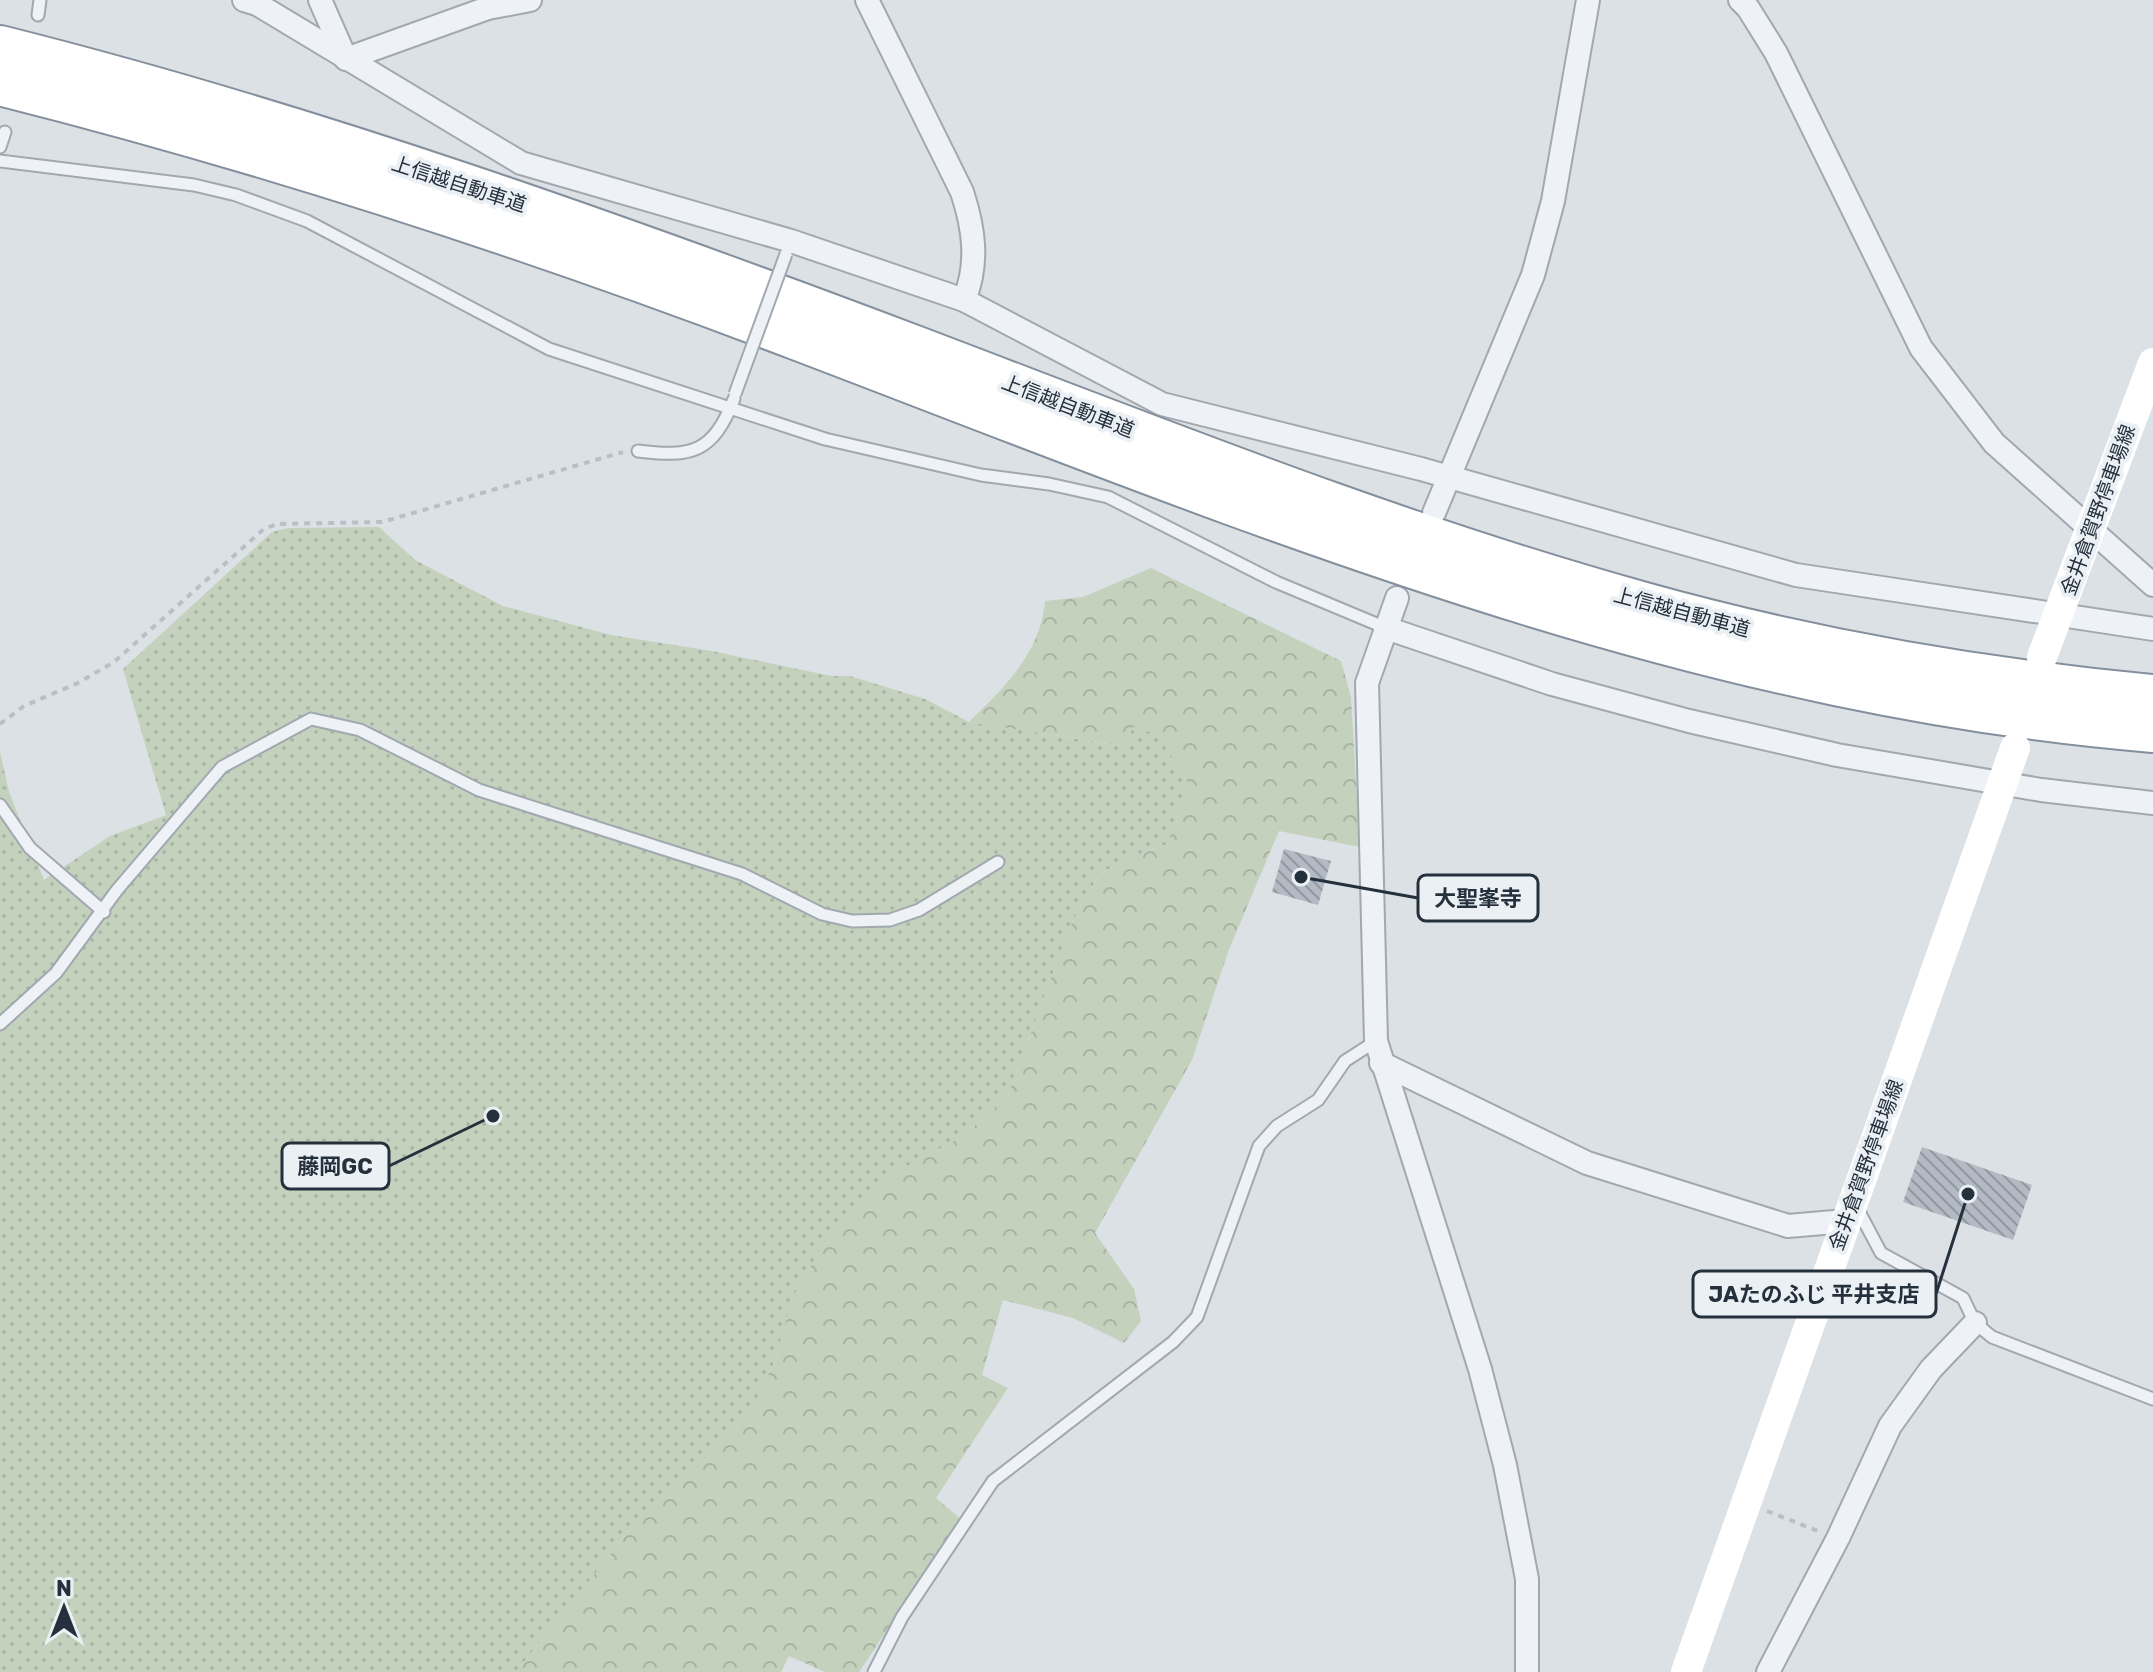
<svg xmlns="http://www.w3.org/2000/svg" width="2153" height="1672" font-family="Rubik,'Noto Sans JP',sans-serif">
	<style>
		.grass { fill: url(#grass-dots) }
		.forest { fill: url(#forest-crowns) }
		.building { fill: url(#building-back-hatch) }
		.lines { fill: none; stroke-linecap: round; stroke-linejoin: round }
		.service-casing { stroke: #a1a8b0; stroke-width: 15 }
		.minor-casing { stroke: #a1a8b0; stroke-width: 26 }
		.motorway-casing { stroke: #838f9d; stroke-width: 44 }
		.path { stroke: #babfc5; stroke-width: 4; stroke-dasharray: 6 6; stroke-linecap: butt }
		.service { stroke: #eef1f5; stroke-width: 11 }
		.minor { stroke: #eef1f5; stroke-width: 22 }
		.secondary { stroke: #fff; stroke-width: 30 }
		.motorway { stroke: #fff; stroke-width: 40 }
		.service-bridge-casing { stroke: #a1a8b0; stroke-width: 15; stroke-linecap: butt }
		.service-bridge { stroke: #eef1f5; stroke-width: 11 }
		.labels { text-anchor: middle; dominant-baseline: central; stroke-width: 8; stroke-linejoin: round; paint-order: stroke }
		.street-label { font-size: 20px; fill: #25303d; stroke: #ebf0f4 }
		.leader { fill: none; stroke: #25303d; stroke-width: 3 }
		.callout-dot { fill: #25303d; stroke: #ebf0f4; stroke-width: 3 }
		.callout { fill: #ebf0f4; stroke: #25303d; stroke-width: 3 }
		.callout-label { font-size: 22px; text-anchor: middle; font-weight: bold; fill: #25303d }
	</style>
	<defs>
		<pattern id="grass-dots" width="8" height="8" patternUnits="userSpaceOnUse" patternTransform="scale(2)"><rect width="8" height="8" fill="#c3d1bd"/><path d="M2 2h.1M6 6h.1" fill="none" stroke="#a7b4a3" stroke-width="1.8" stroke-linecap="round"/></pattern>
		<pattern id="forest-crowns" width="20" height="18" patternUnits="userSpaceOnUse" patternTransform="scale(2)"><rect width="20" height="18" fill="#c3d1bd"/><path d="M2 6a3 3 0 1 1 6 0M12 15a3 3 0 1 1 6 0" fill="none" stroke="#a7b4a3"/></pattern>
		<pattern id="building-back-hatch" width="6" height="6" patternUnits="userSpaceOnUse" patternTransform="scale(2)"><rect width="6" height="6" fill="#b3bac3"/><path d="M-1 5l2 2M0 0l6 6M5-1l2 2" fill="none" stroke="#9198a0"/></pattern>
	</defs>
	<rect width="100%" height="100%" fill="#dce1e6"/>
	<polygon class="grass" points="379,527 415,560 503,606 611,635 712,651 831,676 850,676 925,699 969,722 1125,746 1133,726 1158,735 1187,780 1171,843 1120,861 1098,876 1070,926 1008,1095 963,1136 878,1182 820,1250 792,1299 776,1358 751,1412 698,1468 646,1510 516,1672 0,1672 0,752 9,792 44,880 110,836 166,815 123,669 272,532 288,528"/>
	<path class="forest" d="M1151,568l190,93 10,36 9,150 -81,-16 -51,121 -36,108 -97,173 39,56 7,32 -17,22 -51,-25 -70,-18 -21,75 26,13 -72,110 25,21 -102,153h-34l-36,-16 -8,16h-265l130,-162 52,-42 53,-56 25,-54 16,-59 28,-49 58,-68 85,-46 45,-41 62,-169 28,-50 22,-15 51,-18 16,-63 -29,-45 -25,-8 -7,19 -157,-24c35,-34 72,-70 76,-121l38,-4z"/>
	<g class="building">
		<polygon points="1284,849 1331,861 1318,905 1272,892"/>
		<polygon points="1922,1147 2032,1185 2013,1240 1903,1202"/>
	</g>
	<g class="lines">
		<g class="service-casing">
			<g id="service">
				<polyline points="38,15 40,0"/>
				<polyline points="0,147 5,132"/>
				<polyline points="0,161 194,185 236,195 307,221 549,349 825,439 981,475 1049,484 1108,497 1276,582 1386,628"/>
				<path d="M638,451c55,7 75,1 96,-52"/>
				<polyline points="0,805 30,848 104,912"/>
				<polyline points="0,1024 56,973 117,890 222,767 311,719 360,730 479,790 742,874 822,914 852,921 890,920 919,910 998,862"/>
				<polyline points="1856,1206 1881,1253 1963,1298 1975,1323 1992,1337 2153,1399"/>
				<polyline points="874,1672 902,1617 993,1481 1173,1342 1197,1317 1259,1146 1277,1126 1318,1100 1345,1061 1376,1041"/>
			</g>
		</g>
		<g class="minor-casing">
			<g id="minor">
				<polyline points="244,0 257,4 521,163 791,241 964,300 1162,404 1421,469 1796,575 2153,629"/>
				<polyline points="320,0 346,59"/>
				<path d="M867,0l95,192c12,36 17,72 2,108"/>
				<polyline points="1740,0 1748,8 1776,53 1921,348 1994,443 2153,585"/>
				<polyline points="346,59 488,8 530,0"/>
				<polyline points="1434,513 1533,275 1553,201 1588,0"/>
				<polyline points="1397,598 1367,683 1376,1041 1480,1369 1505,1465 1527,1579 1527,1672"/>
				<polyline points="1386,628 1552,684 1689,721 1837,755 2041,790 2153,803"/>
				<polyline points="1381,1063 1587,1163 1788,1226 1846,1221"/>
				<polyline points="1768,1672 1838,1538 1890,1426 1931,1369 1975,1323"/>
			</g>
		</g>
		<g class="motorway-casing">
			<g id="motorway">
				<path d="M0,46c311,78 615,187 915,300 240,91 478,187 726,256 168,47 339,77 512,93"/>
				<path d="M0,85c270,68 538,156 798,255 441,168 880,353 1355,392"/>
			</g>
		</g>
		<g class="path">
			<polyline points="0,724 24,706 78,683 114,662 264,529 277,524 382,522 623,452"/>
			<polyline points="1767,1511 1818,1531"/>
		</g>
		<use href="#service" class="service"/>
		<use href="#minor" class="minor"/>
		<g class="secondary">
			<polyline points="2042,657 2153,363"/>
			<polyline points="1686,1672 2015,748"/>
		</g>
		<use href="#motorway" class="motorway"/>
		<g class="service-bridge-casing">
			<polyline id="service-bridge" points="735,394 786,254"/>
		</g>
		<use href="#service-bridge" class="service-bridge"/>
	</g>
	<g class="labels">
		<g class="street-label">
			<text transform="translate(459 184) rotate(18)">上信越自動車道</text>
			<text transform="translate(1068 406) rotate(21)">上信越自動車道</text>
			<text transform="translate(2098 510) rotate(-70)">金井倉賀野停車場線</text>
			<text transform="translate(1682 612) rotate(15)">上信越自動車道</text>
			<text transform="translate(1866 1165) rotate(-70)">金井倉賀野停車場線</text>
		</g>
	</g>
	<path class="leader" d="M1301 877L1418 898M493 1116L389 1166M1968 1194L1936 1294"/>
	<g class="callout-dot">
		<circle cx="1301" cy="877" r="8"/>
		<circle cx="493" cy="1116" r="8"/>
		<circle cx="1968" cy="1194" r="8"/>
	</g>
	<g class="callout">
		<rect x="1418" y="875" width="120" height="46" rx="8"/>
		<rect x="282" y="1143" width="107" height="46" rx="8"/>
		<rect x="1693" y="1271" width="243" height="46" rx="8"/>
	</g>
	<g class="callout-label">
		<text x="1478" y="906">大聖峯寺</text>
		<text x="335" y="1174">藤岡GC</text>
		<text x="1814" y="1302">JAたのふじ 平井支店</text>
	</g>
	<g transform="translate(64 1608)" stroke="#ebf0f4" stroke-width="6" paint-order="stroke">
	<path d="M0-6L14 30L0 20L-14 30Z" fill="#25303d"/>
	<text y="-12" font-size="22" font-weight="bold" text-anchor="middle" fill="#25303d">N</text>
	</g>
</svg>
